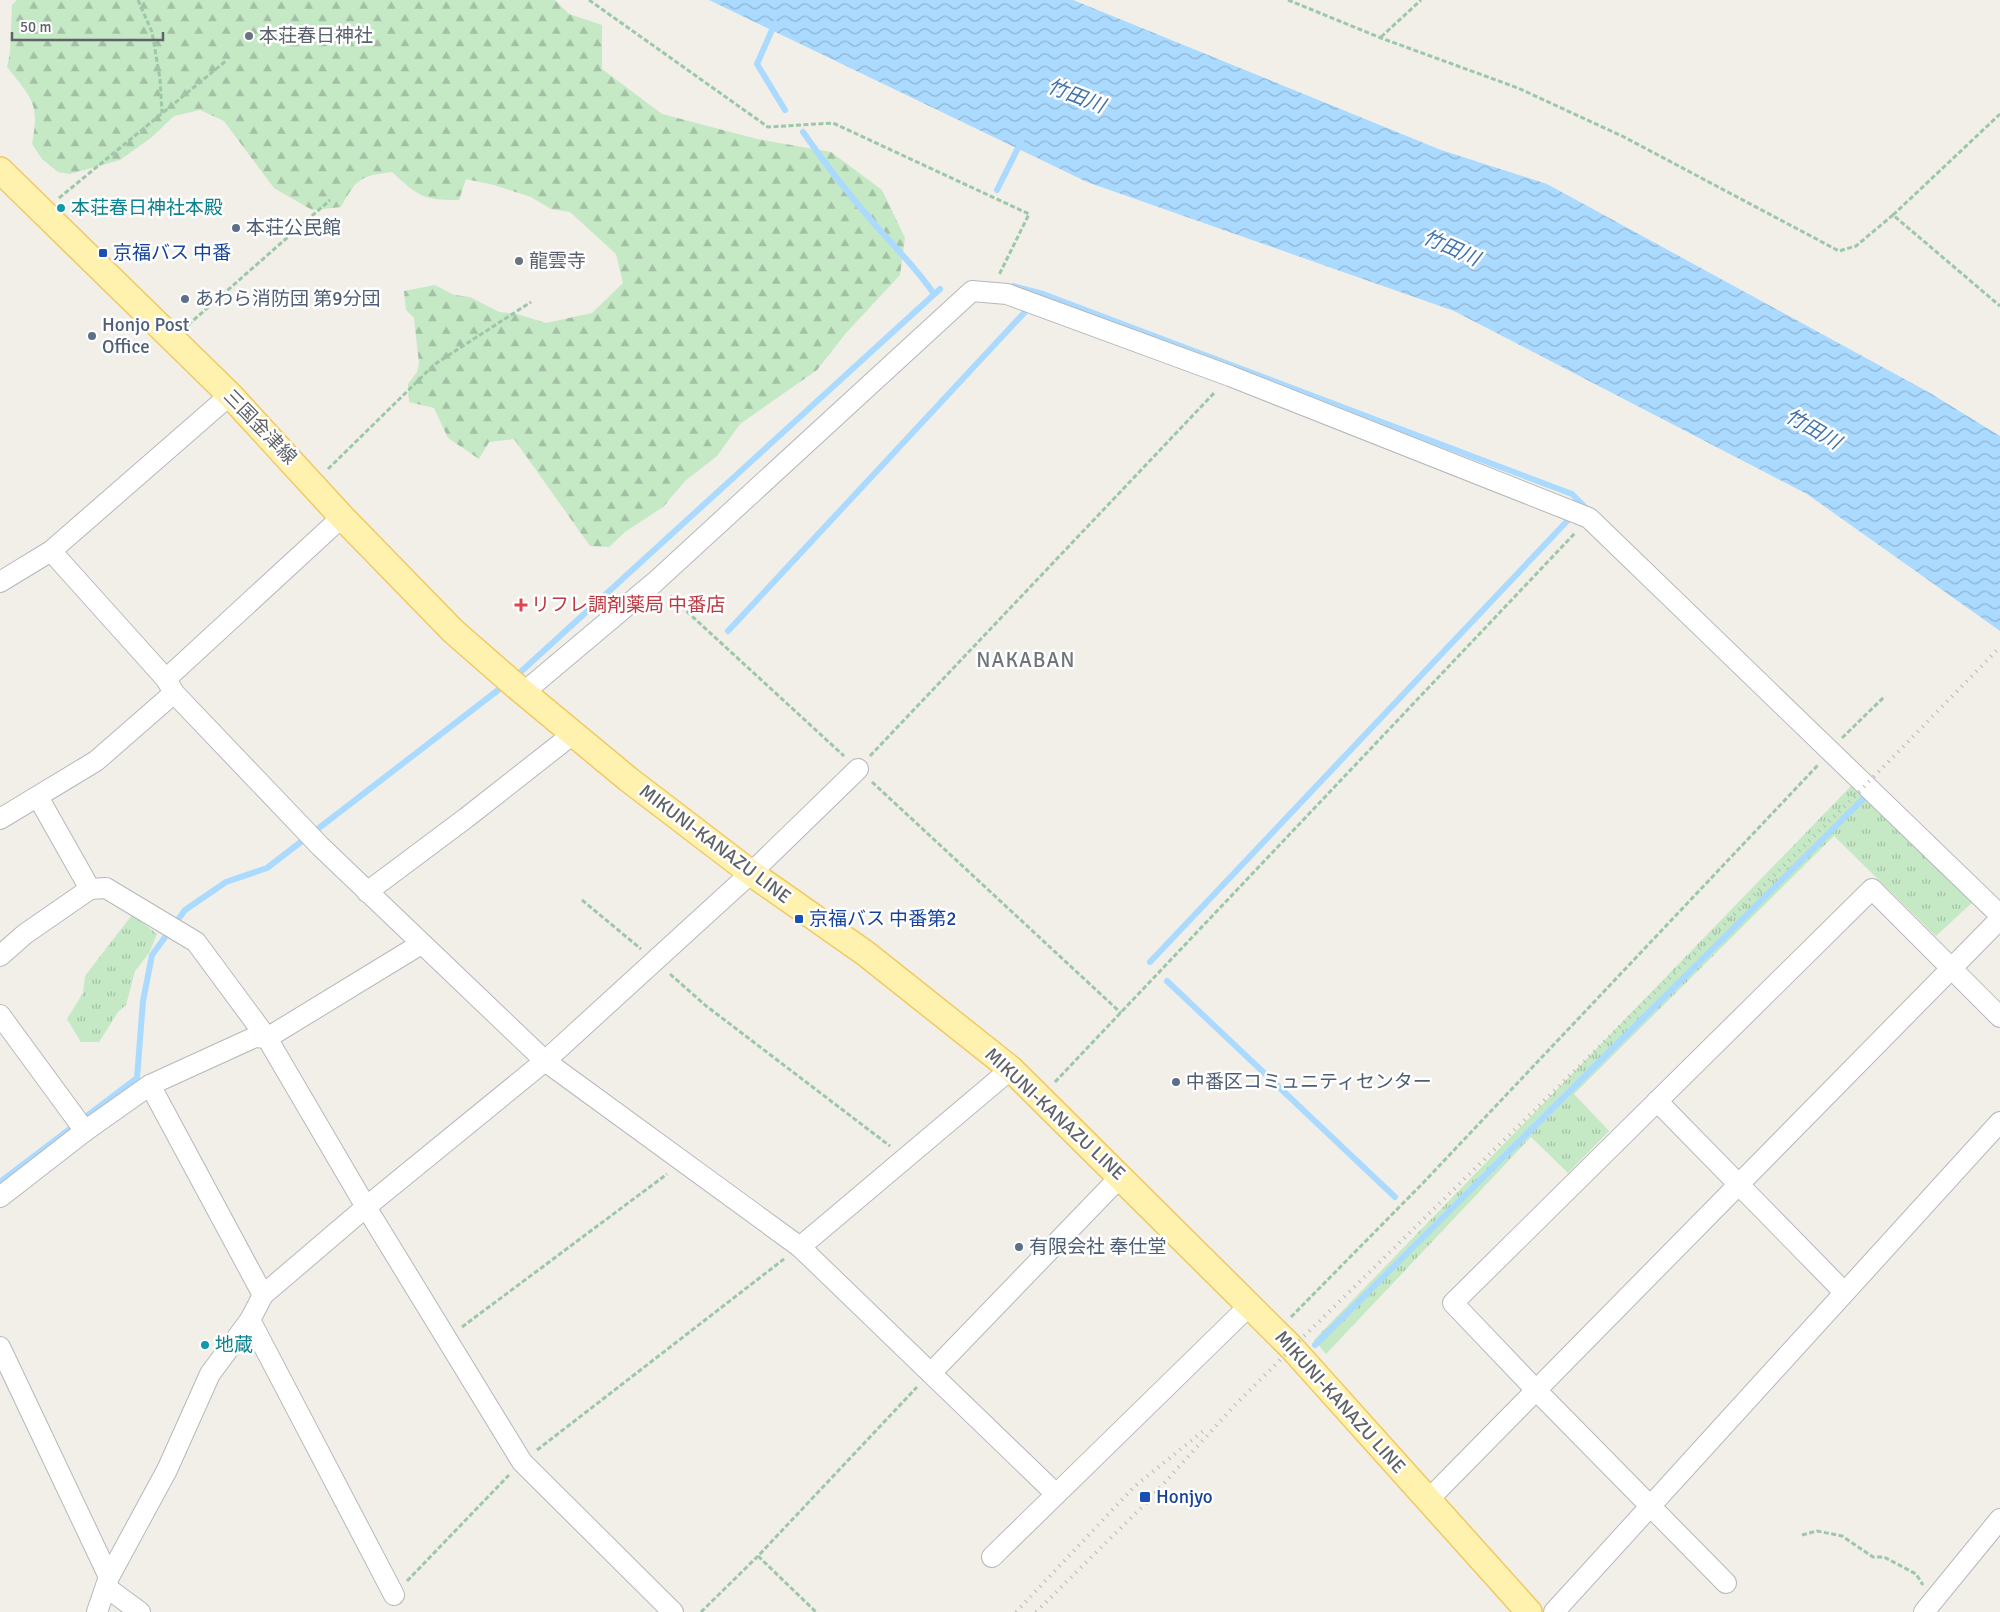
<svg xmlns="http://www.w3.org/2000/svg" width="2000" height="1612" font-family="Signika,'Noto Sans JP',sans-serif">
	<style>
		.grass { fill: url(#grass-tufts) }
		.forest { fill: url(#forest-firs) }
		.water { fill: url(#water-waves) }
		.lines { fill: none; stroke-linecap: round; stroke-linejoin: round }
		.stream { stroke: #aadaff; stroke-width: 6 }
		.minor-casing { stroke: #b5b8bc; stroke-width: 22 }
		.major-casing { stroke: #f2c960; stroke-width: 28 }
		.path { stroke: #9cc7a9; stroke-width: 3; stroke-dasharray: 5 2.5; stroke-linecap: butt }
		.minor { stroke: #fff; stroke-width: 20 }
		.major { stroke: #fff2af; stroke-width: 25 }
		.rail { stroke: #b6b7b8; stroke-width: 4; stroke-dasharray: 1 6; stroke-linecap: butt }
		.worship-dot { fill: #6b7280; stroke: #fff; stroke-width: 2 }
		.culture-dot { fill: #0f9aa8; stroke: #fff; stroke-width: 2 }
		.service-dot { fill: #5c6f8a; stroke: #fff; stroke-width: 2 }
		.transit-dot { fill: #1a4fb4; stroke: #fff; stroke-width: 2 }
		.health-dot { fill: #e0444e; stroke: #fff; stroke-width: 2 }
		.labels { text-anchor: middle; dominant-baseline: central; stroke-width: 5; stroke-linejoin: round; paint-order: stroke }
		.worship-label { font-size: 19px; fill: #5b616d; stroke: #fff; text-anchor: start }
		.culture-label { font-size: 19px; fill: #0d838f; stroke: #fff; text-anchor: start }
		.service-label { font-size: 19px; fill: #4e5e75; stroke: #fff; text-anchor: start }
		.transit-label { font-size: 19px; fill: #164399; stroke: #fff; text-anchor: start }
		.street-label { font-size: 19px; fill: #5f6368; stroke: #fff }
		.health-label { font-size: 19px; fill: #be3a42; stroke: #fff; text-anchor: start }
		.water-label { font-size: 20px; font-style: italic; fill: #4174aa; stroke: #fff }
		.quarter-label { font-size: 21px; letter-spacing: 1px; fill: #70757a; stroke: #fff }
	</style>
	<defs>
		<pattern id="grass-tufts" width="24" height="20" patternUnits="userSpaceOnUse" patternTransform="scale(1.25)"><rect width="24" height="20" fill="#c5e8c5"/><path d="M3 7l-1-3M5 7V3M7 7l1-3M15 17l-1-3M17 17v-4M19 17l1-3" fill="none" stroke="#a3c0a4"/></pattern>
		<pattern id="forest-firs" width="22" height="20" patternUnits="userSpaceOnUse" patternTransform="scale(1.25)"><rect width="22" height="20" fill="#c5e8c5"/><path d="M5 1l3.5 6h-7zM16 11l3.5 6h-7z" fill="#a3c0a4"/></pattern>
		<pattern id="water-waves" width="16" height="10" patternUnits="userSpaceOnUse" patternTransform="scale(1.25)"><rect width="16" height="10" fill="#aadaff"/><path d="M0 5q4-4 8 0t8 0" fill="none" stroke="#8eb4d2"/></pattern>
	</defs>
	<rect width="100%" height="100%" fill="#f1efe8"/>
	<g class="grass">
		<polygon points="1854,783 1976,899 1936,936 1834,836 1574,1094 1609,1131 1568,1173 1531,1137 1326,1354 1314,1340"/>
		<polygon points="132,915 157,934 149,953 135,971 126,1005 118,1012 99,1042 81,1042 67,1019 83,993 85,976"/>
	</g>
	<path class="forest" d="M17,0h538l14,14 33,11v44l60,45 95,25 74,13 51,38 23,48 -5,37 -54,58 -29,37 -77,54 -23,32 -32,25 -22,26 -38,25 -16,15 -19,-1 -76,-107 -25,3 -10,17 -31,-21 -14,-30 -25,-6 -1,-18 9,-12 2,-9 -5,-45 -8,-8 -2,-19 31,-6 19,10 16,2 29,15 18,2 29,9 46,-10 31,-30 -7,-29 -46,-42 -19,-3 -20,-12 -37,-12 -28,-6 -7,21c-36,0 -40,-3 -67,-28 -32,4 -35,6 -51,35l-29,3 -38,-22 -50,-67 -24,-11 -26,6 -22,21 -32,23 -50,14 -12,-2 -16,-13 -10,-15c8,-41 0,-45 -25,-77l3,-14 2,-48z"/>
	<polygon class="water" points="709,0 1073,0 1441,150 1547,184 1930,393 2000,436 2000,631 1807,494 1454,311 1087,182"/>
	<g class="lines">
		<g class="stream">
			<polyline points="775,23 757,64 785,110"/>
			<path d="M803,132c23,33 47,64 74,95 20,22 40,42 57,67"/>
			<polyline points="997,190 1021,142"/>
			<polyline points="1013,286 1043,294 1572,494 1589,511"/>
			<polyline points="728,631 1024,313"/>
			<polyline points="514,678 940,289"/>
			<polyline points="1150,962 1570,518"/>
			<polyline points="1167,981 1395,1197"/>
			<polyline points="0,1182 137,1078 143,1001 152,955 185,910 226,882 267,868 506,684"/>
			<polyline points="1315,1345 1865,797"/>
		</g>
		<g class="minor-casing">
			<g id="minor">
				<polyline points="51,551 166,679 174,693 320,846 545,1061 800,1247 1056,1494"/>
				<polyline points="0,582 51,551 230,395"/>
				<polyline points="166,679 342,517"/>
				<polyline points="523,693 655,582 972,291 1007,294 1230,376 1589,518 2000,915"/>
				<polyline points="38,797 90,889"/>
				<polyline points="0,819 96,761 174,693"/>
				<polyline points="367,892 466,818 573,734"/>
				<polyline points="0,956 25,934 90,889 106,888 196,942 267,1038 366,1207 522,1462 673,1612"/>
				<polyline points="0,1015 85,1131"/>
				<polyline points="150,1085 263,1295"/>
				<polyline points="1657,1101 1844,1292"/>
				<polyline points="0,1197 85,1131 150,1085 255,1037 267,1038 421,944"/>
				<polyline points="800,1247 1011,1069"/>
				<polyline points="250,1320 394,1595"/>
				<polyline points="0,1347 109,1577"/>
				<polyline points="931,1373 1121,1176"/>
				<polyline points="1428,1500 2000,919"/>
				<polyline points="992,1557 1250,1305"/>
				<polyline points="1726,1583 1535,1389 1453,1303 1872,889 2000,1017"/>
				<polyline points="106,1587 140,1612"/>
				<polyline points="97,1612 109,1577 167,1470 210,1374 250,1320 263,1295 366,1207 545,1061 751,873 858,769"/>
				<polyline points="1554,1612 2000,1122"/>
				<polyline points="1924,1612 2000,1519"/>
			</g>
		</g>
		<g class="major-casing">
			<polyline id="major" points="0,170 230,395 342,517 453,631 517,687 628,779 751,873 865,953 1011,1069 1292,1348 1529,1612"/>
		</g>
		<g class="path">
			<polyline points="138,0 152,32 160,79 162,113"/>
			<polyline points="589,0 768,127 833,123 1029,214 999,275"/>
			<polyline points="1288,0 1381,38 1518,88 1624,137 1839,251 1856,246 1893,215 2000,306"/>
			<polyline points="1381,37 1421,0"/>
			<polyline points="59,198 227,60"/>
			<polyline points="1893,215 2000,114"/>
			<polyline points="188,325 330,200"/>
			<polyline points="328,469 435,364 531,302"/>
			<polyline points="670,596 844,756"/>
			<polyline points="1842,738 1885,696"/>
			<polyline points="870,756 1215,392"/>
			<polyline points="872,782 1121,1013"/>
			<polyline points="582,900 641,949"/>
			<polyline points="670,974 705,1005 890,1146"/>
			<polyline points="1055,1082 1575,533"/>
			<polyline points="1291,1317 1423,1183 1818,765"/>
			<polyline points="462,1327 667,1174"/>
			<polyline points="537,1450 784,1259"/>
			<polyline points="1802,1535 1817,1531 1842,1536 1873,1557 1884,1557 1916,1574 1923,1585"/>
			<polyline points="758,1556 816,1612"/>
			<polyline points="407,1581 509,1475"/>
			<polyline points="701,1612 758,1556 917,1387"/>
		</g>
		<use href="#minor" class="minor"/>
		<use href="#major" class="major"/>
		<g class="rail">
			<polyline points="1016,1612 1135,1486 1207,1428"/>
			<polyline points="1036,1612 1147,1502 1234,1406 1292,1348 1860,791 2000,647"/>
		</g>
	</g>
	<g class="worship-dot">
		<circle cx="249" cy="36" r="5"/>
		<circle cx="519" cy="261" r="5"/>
	</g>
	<g class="culture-dot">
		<circle cx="61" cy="208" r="5"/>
		<circle cx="205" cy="1345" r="5"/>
	</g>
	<g class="service-dot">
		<circle cx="236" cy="228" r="5"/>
		<circle cx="185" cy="299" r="5"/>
		<circle cx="92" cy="336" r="5"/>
		<circle cx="1176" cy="1082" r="5"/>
		<circle cx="1019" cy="1247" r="5"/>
	</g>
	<g class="transit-dot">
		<rect x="98" y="248" width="10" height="10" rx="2.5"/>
		<rect x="794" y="914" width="10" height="10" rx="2.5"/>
		<rect x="1139" y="1491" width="12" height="12" rx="2.5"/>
	</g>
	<path class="health-dot" d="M518.5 597.5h5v5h5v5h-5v5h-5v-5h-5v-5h5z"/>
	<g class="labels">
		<g class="worship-label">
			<text x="259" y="36">本荘春日神社</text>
			<text x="529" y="261">龍雲寺</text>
		</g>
		<g class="culture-label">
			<text x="71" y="208">本荘春日神社本殿</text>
			<text x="215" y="1345">地蔵</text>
		</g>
		<g class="service-label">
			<text x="246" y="228">本荘公民館</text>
			<text x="195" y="299">あわら消防団 第9分団</text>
			<text x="102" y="325">Honjo Post<tspan x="102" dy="22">Office</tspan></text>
			<text x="1186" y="1082">中番区コミュニティセンター</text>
			<text x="1029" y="1247">有限会社 奉仕堂</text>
		</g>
		<g class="transit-label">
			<text x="113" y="253">京福バス 中番</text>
			<text x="809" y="919">京福バス 中番第2</text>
			<text x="1156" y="1497">Honjyo</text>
		</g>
		<g class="street-label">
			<text transform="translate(260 427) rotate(46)">三国金津線</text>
			<text transform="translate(715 844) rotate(37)">MIKUNI-KANAZU LINE</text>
			<text transform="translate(1055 1114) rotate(43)">MIKUNI-KANAZU LINE</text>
			<text transform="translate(1340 1402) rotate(48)">MIKUNI-KANAZU LINE</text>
		</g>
		<g class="health-label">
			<text x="531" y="605">リフレ調剤薬局 中番店</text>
		</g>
		<g class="water-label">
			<text transform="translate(1076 96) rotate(21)">竹田川</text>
			<text transform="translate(1451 248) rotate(24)">竹田川</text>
			<text transform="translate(1813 429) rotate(30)">竹田川</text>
		</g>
		<g class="quarter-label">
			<text x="1026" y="660">NAKABAN</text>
		</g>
	</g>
	<path d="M12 32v8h151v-8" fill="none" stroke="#5f6368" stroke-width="2.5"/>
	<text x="20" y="32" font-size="15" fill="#5f6368" stroke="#ffffff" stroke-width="4" paint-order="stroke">50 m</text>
</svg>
